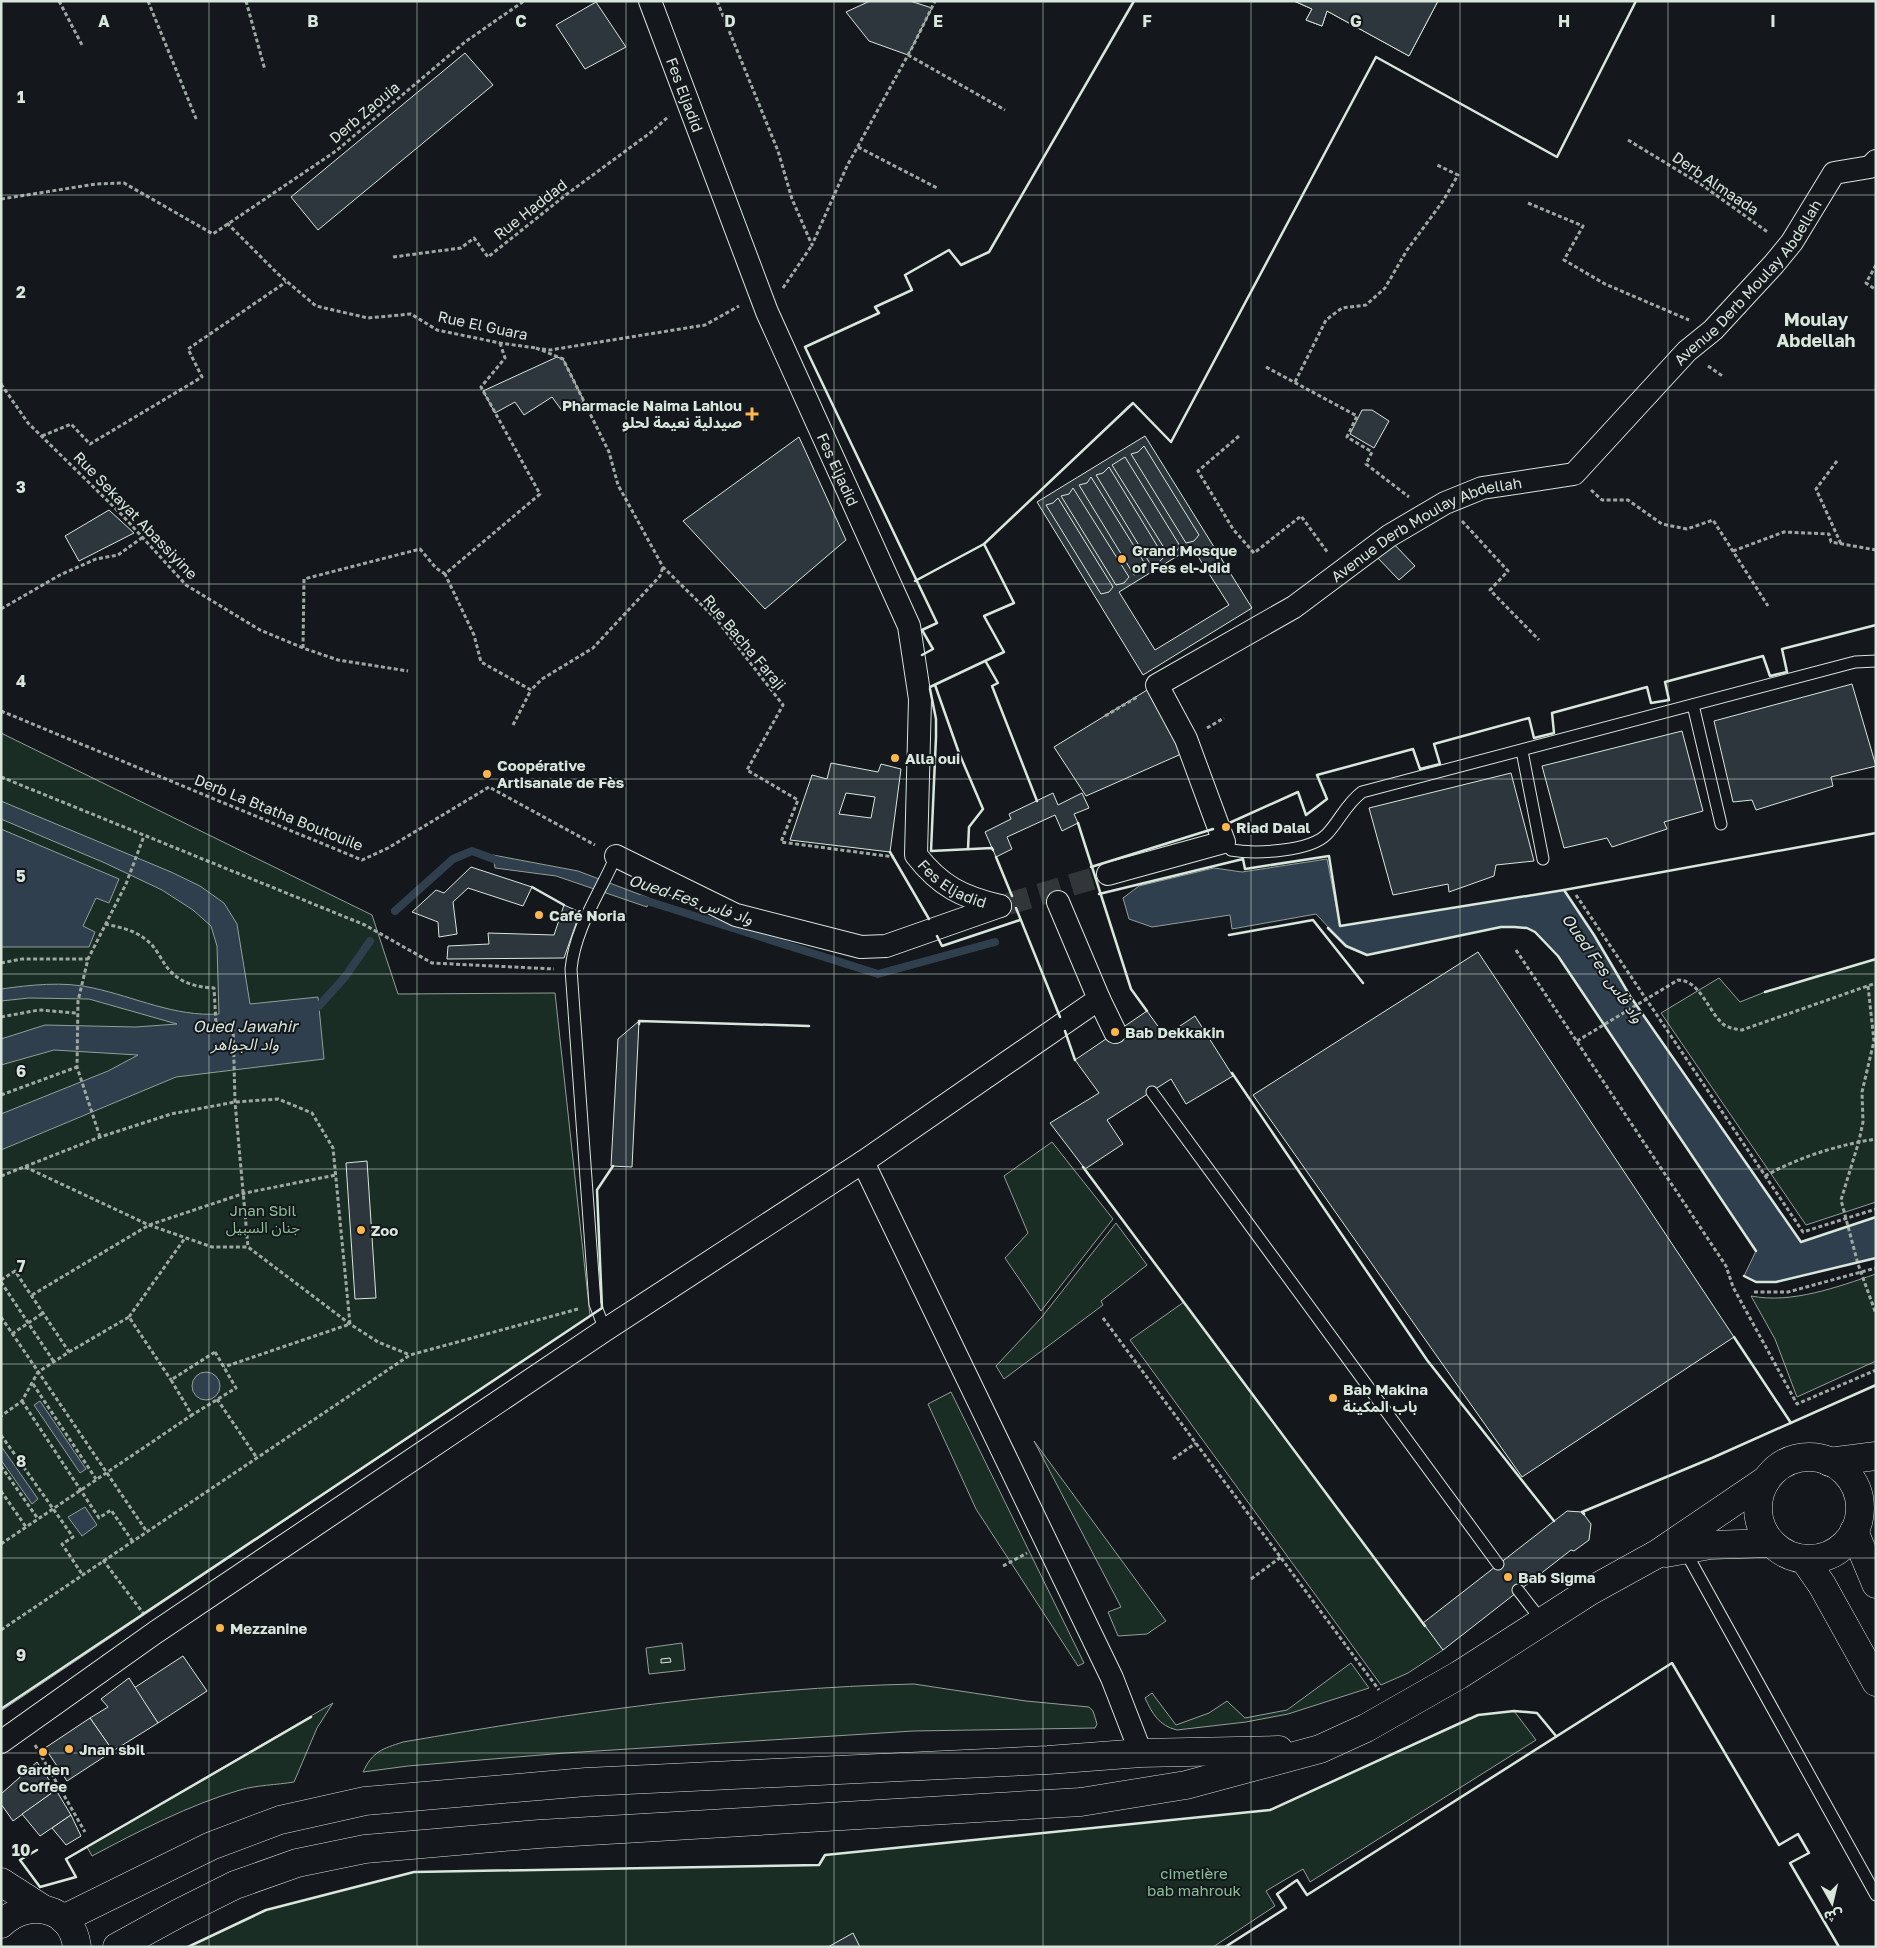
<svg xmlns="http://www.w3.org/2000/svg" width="1877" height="1948" font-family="'Golos Text','Noto Sans Arabic',sans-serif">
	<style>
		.green { fill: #1a2d24; stroke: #939e99 }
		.water { fill: #2f3f4d; stroke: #939e99 }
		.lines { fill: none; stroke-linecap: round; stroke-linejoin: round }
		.stream { stroke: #2f3f4d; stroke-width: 8 }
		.building { fill: #2c363c; stroke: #d8e6dc; fill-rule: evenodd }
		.street-tunnel { stroke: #313739; stroke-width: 22; stroke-dasharray: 22 11; stroke-linecap: butt }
		.lane-casing { stroke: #d8e6dc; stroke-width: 13 }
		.street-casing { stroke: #d8e6dc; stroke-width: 24 }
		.secondary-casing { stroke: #d8e6dc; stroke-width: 29 }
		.primary-casing { stroke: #d8e6dc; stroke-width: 29 }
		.path { stroke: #9da8a2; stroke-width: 3; stroke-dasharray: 4 2.5; stroke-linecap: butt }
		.lane { stroke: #14181c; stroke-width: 11 }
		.street { stroke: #14181c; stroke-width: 22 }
		.secondary { stroke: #14181c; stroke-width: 28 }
		.primary { stroke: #14181c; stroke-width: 28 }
		.wall { stroke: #d8e6dc; stroke-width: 2.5 }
		.grid { fill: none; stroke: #d8e6dc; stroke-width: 1; stroke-opacity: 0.55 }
		.poi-dot { fill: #ffb74d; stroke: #14181c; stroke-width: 2 }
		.labels { text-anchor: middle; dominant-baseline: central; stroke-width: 4; stroke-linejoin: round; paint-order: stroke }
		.street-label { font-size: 15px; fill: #d8e6dc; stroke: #14181c }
		.poi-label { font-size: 15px; font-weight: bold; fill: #d8e6dc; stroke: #14181c; text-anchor: start }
		.park-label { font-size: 15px; fill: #8ac095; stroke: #14181c }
		.water-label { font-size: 16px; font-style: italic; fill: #d8e6dc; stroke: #14181c }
		.quarter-label { font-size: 18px; font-weight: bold; fill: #d8e6dc; stroke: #14181c }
		.grid-label { font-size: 16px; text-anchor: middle; font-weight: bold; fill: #d8e6dc; stroke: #14181c; stroke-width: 4; stroke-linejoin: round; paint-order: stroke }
	</style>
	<rect width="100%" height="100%" fill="#14181c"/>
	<g class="green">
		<polygon points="1,733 372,915 398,994 555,993 590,1316 1,1711"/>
		<polygon points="1876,959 1876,1202 1806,1225 1661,1013 1719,978 1740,1002 1765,992"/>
		<polygon points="1052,1142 1113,1219 1041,1311 1005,1258 1028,1233 1004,1176"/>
		<polygon points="1116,1223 1147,1265 1101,1301 1103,1305 1004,1379 996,1366 1041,1318"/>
		<path d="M1876,1274v87l-79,36 -22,-58 -24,-43c41,8 86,-9 125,-22z"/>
		<polygon points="1184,1302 1443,1650 1408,1673 1381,1685 1130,1340"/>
		<polygon points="951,1392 1084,1663 1078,1666 976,1509 928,1404"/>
		<polygon points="1034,1441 1166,1621 1147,1634 1118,1636 1108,1612 1121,1607"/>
		<polygon points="682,1643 685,1670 649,1674 646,1648"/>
		<path d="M1351,1663l18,25 -81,26 -42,8 -69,8c-18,-4 -25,-17 -32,-32l7,-5 24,32 33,-12 18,-12 18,17 42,-8z"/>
		<path d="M914,1684l112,17 63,6 4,4 4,13 -2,4 -182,3 -348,22 -157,13 -45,6c10,-21 19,-23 40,-30 169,-29 339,-54 511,-58z"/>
		<path d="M333,1703l-16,25 -23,54c-18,3 -37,3 -54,8 -51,15 -101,41 -148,66l-5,-9z"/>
		<polygon points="1514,1711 1536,1740 1310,1882 1303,1869 1266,1891 1275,1906 1213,1947 188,1947 266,1910 414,1872 819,1865 825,1855 1270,1810 1478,1715"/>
	</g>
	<g class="water">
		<path d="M1,801l170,71 29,14 24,17 13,21 13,80 68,-7 6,62 -148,18 -175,73v-36l107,-43 30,-16 -84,-5 -53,15v-26l44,-14 91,2 41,-3 -88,-25 -60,-1 -28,3v-12c29,-4 62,-8 92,-1 42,9 82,29 126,26l-2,-68 -6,-20 -18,-16 -31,-20 -57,-27 -104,-44z"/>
		<polygon points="1,829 119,879 109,903 96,898 83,926 95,932 89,947 1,947"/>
		<polygon points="493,855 578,871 649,898 647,907 556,876 495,868"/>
		<polygon points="1327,859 1340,926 1564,890 1594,935 1630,996 1801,1242 1876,1217 1876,1258 1776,1282 1756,1282 1744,1276 1756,1251 1558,956 1535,932 1527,928 1514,927 1501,927 1367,955 1346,946 1316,914 1232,929 1230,915 1152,927 1129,919 1123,898 1139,886 1214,868 1242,872"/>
		<circle cx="206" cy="1386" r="14"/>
		<polygon points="40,1401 86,1469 80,1473 34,1405"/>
		<polygon points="1,1446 38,1499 32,1504 1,1460"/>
		<polygon points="85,1507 97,1525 82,1536 68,1517"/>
	</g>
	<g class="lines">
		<g class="stream">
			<polyline points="641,899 878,974 995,942"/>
			<polyline points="395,911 453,859 472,851 504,863"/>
			<polyline points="312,1010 318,1007 345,977 370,941"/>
		</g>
	</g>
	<g class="building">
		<polygon points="870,1 910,1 932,8 908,55 869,41 846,12"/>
		<polygon points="1294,1 1438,1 1409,56 1327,11 1322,26 1306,20 1312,9"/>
		<polygon points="1294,1 1438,1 1409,56 1327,11 1322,26 1306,20 1312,9"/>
		<polygon points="596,2 626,47 585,69 556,25"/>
		<polygon points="465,53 493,85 318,230 291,197"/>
		<polygon points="557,357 563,359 584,401 563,412 552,397 524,415 515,402 495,413 483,391"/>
		<polygon points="1362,410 1372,410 1389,421 1374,448 1350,434"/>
		<path d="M1145,436l107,172 -109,67 -106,-173zM1192,547l37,58 -74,45 -36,-58z"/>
		<polygon points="799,437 846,540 765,609 683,521"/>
		<polygon points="1144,446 1199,535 1194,541 1186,543 1131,454 1138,452"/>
		<polygon points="1125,457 1180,546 1176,552 1168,554 1112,465"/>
		<polygon points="1109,467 1164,557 1159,562 1151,565 1096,475 1103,473"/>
		<polygon points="1091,477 1147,567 1142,572 1134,575 1079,485 1087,483"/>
		<polygon points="1073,488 1129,577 1124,583 1116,585 1061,496 1069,494"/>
		<polygon points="1058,498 1113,587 1109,592 1101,594 1046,505 1053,503"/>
		<polygon points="109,510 134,533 79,561 65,536"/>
		<polygon points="1389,539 1415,566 1399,580 1374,554"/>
		<polygon points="1852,684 1876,766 1831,777 1833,786 1756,810 1752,800 1733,802 1714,721"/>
		<polygon points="1152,687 1186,739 1179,755 1086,796 1054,747"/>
		<polygon points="1682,731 1703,811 1664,822 1667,829 1612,847 1607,838 1564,848 1542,766"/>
		<path d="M831,763l47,9 3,-8 20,5 -11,83 -100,-12 22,-65 15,4zM846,793l29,4 -4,21 -32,-4z"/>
		<polygon points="1511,773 1534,861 1496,865 1494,876 1449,892 1448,884 1393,895 1369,808"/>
		<polygon points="1053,793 1058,805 1082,793 1089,808 1074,814 1078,823 1062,831 1055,815 1007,837 1012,849 996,857 985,832 1011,819 1009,814"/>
		<polygon points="471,867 532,887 523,906 468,888 453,902 457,934 439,937 438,922 412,912 436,890 444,893"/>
		<polygon points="564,905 580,912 564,958 447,959 448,946 489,944 488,933 554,935"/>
		<polygon points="1478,952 1734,1337 1522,1477 1253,1095"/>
		<polygon points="1147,1011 1165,1036 1195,1016 1233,1076 1186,1104 1171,1079 1107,1120 1123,1144 1085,1169 1050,1123 1099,1093 1075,1060"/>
		<polygon points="639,1021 632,1167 611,1166 618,1039"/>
		<polygon points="367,1161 376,1298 355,1299 346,1163"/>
		<polygon points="1567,1511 1582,1512 1591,1524 1589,1540 1574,1551 1571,1550 1443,1650 1423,1623"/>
		<polygon points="183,1656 207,1691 158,1723 134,1688"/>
		<polygon points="670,1658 671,1662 661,1663 661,1659"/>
		<polygon points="129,1678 158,1723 113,1751 90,1718 108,1707 101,1699"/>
		<polygon points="90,1718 113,1751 67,1781 45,1748"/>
		<polygon points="37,1762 56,1790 13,1821 1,1804 1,1794"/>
		<polygon points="56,1790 71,1815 40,1836 22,1814"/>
		<polygon points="71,1815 81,1836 66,1845 52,1828"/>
		<polygon points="853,1933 860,1947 828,1947"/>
	</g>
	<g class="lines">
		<polyline class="street-tunnel" points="1008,904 1108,874"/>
		<g class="lane-casing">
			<g id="lane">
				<polyline points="1693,705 1721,824"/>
				<polyline points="1522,751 1543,859"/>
				<path d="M1224,842l7,8c23,4 79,2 96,-16 13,-14 19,-30 35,-42l493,-130 21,-1"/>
				<polyline points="1152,1092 1498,1564"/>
				<path d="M605,1330l-10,-26 -24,-335c4,-41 29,-76 45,-113"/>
				<polyline points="1684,1549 1876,1895"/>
				<polyline points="1518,1590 1542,1621"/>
			</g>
		</g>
		<g class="street-casing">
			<g id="street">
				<path id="s1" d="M650,1l117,311 142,314 11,73 -4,156c24,31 46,42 84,51"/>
				<polyline points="616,856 736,915 861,947 886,946 1000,906"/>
				<path id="s2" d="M1108,874l116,-32 -38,-103 -29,-54 137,-78 95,-71 56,-33 37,-15 92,-14 113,-123 26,-21 61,-66 18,-22 42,-69 36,-6 6,-6"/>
				<polyline points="1099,999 1115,1032"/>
				<polyline points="863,1162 1099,999 1058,902"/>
				<polyline points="1,1742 156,1632 605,1330 863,1162 1112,1678 1141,1753"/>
			</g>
		</g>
		<g class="secondary-casing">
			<g id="secondary">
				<polyline points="1854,1531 1876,1584"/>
				<polyline points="1804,1559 1822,1585 1876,1682"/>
				<polyline points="1,1882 43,1909"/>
			</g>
		</g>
		<g class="primary-casing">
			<g id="primary">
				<circle cx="1809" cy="1508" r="51"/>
				<polyline points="1829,1462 1876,1456"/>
				<polyline points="1666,1553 1710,1545 1772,1543"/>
				<polyline points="63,1919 211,1846 280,1820 365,1801 586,1782 1048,1760 1141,1753 1279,1750"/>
				<path d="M1,1924c27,-26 71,-18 76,23"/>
				<polyline points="117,1947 179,1913 235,1885 297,1863 365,1849 539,1834 1081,1802 1186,1785 1320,1749 1366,1728 1459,1675 1590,1591 1657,1554 1766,1480"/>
			</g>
		</g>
		<g class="path">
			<polyline points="59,1 82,45"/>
			<polyline points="148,1 197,121"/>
			<polyline points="246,1 265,70"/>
			<polyline points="717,1 778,151 792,199 812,245 847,166 913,46 935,1"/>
			<polyline points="908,55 1005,110"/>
			<polyline points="1628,140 1702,185 1769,233"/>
			<polyline points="858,147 937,188"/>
			<polyline points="1,199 96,184 124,183 213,234 336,151 465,42 524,1"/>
			<polyline points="1528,203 1583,226 1564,260 1605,284 1689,320"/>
			<polyline points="227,223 278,274 316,306 368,318 411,314 437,330 500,343 536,348"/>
			<polyline points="393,257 461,248 474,238 488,257 567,194 650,133 669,116"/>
			<polyline points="1876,265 1866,283 1876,290"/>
			<polyline points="783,288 812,245"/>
			<polyline points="500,343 505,358 481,387 540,494 445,574 474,635 481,662 531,690 542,679 593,648 660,576 663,567"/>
			<polyline points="536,348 563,359 609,452 618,485 663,567 717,620 783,705 747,770 798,800 781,842 894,857"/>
			<polyline points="542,349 550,350 705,325 739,306"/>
			<polyline points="1708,366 1724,377"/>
			<polyline points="1266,367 1357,416 1347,437 1372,452 1366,464 1409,497"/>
			<polyline points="1295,382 1326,320 1342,308 1366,305 1385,288 1407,250 1443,201 1458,175 1437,165"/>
			<polyline points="1,384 28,423 122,515 186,585 260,630 303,648 338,660 408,671"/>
			<polyline points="42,436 71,424 90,444 202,377 188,349 286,282"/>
			<polyline points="1239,436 1198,471 1233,529 1254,553 1301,516 1328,553"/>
			<polyline points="1837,461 1816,489 1841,544"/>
			<polyline points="1591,490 1602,500 1628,500 1662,524 1687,529 1713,520 1768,606"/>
			<polyline points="1462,521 1508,571 1490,590 1539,640"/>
			<polyline points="1733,551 1784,532 1829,534 1831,542 1876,550"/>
			<polyline points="1,609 60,575 96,559 118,555 143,537"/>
			<polyline points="303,648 304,579 420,549 436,568 445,574"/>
			<polyline points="1,711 362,860 388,848 489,787 595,845"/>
			<polyline points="1105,716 1137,697"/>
			<polyline points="513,725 531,690"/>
			<polyline points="1207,728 1224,718"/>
			<polyline points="1,777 365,925 432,963 554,969"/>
			<polyline points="1576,895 1803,1232 1876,1209"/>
			<path d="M105,924c14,3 29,6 40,15 9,6 14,16 19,24 12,19 30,24 50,25l2,36h17l2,78 13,145"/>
			<polyline points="1516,950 1726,1266 1733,1287 1797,1404 1876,1370"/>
			<polyline points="1,963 22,959 88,959"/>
			<polyline points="1868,986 1874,1041 1862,1092 1863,1122 1859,1141 1841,1200 1858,1264 1876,1314"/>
			<polyline points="1,1017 39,1010 76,1013"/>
			<path d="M1577,1041l101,-61c22,0 30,31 45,44 5,4 12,5 19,6l134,-47"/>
			<polyline points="1,1095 77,1067"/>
			<polyline points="100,1137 77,1067 78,1001 88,959 126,884 144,836"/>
			<polyline points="25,1167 149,1225 212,1247 248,1247 350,1324 378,1342 410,1355"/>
			<polyline points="1,1176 100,1137 171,1114 235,1102 278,1099 312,1113 333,1148 350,1324 224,1367"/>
			<path d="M1765,1176c34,-19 73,-31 111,-37"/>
			<polyline points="1,1280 15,1271 69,1352 38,1372 22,1401 1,1416"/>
			<polyline points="1,1282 54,1362"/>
			<polyline points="1754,1292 1788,1292 1876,1268"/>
			<polyline points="32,1295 149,1225 245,1193 336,1175"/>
			<polyline points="1,1317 147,1532"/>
			<polyline points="129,1317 185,1238"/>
			<polyline points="1103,1318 1379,1690"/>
			<polyline points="12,1334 43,1313"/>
			<polyline points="69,1352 129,1317 171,1380"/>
			<polygon points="215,1352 236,1388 192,1415 171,1380"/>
			<polyline points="33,1384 96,1479"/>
			<polyline points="217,1399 257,1458"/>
			<polyline points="22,1401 99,1518 111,1510 133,1542"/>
			<polyline points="1,1435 73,1537 62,1544 82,1574"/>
			<polyline points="1173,1459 1196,1443"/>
			<polyline points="1,1466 38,1519"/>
			<polyline points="1,1491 26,1527"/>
			<polyline points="1,1544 192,1415"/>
			<polyline points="103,1560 143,1613"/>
			<polyline points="1003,1566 1027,1553"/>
			<polyline points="1251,1579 1281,1557"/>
			<polyline points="1,1630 410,1355 578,1309"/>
			<polyline points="35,1745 85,1832"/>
		</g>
		<use href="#lane" class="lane"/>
		<use href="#street" class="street"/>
		<use href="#secondary" class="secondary"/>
		<use href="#primary" class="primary"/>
		<g class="wall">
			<polyline points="915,581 984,544 1133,403 1171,442 1376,57 1557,157 1636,1"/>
			<polyline points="922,655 933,649 922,630 937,623 805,347 879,313 875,307 912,290 905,275 949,250 961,265 989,252 1134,1"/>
			<polyline points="986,662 998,683 992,686 1037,801"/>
			<polyline points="935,685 959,753 983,809 969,827 968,849"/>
			<polyline points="930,687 1004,652 984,616 1014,603 984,544"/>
			<polyline points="930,689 936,719 936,737 931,851 992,848 993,850"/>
			<polyline points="1078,823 1131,989 1147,1011"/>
			<polyline points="1227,824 1298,792 1306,815 1327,799 1317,775 1413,749 1420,769 1440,764 1434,744 1529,718 1534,738 1554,733 1552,713 1647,687 1651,703 1669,700 1665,682 1763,656 1770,676 1787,672 1782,649 1876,625"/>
			<polyline points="890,852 929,919"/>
			<polyline points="996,857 1012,896"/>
			<polyline points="1091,867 1213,829"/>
			<polyline points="532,887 564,905"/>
			<polyline points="1564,890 1876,833"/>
			<polyline points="1099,894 1243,859 1245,869 1329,856 1340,926 1564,890 1594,935 1630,996 1801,1242 1876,1217"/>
			<polyline points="1016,908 1060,1017"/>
			<polyline points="1328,928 1346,946 1367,955 1501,927 1514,927 1527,928 1535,932 1558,956 1756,1251"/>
			<polyline points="1229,935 1313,920 1363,983"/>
			<polyline points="937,936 942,946 1020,920"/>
			<polyline points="1765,992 1876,959"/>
			<polyline points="639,1024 639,1021 809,1026"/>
			<polyline points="1065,1031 1075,1060"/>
			<polyline points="1232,1073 1427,1360 1554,1521"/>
			<polyline points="1083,1167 1425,1626"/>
			<polyline points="1744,1276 1756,1282 1776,1282 1876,1258"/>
			<polyline points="1734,1337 1791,1423"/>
			<polyline points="1584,1514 1582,1512 1712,1458 1876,1385"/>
			<polyline points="1,1709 602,1308 597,1190 613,1166"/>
			<polyline points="37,1850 20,1860 40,1887 76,1877 66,1859 311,1717"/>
			<polyline points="188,1947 266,1910 414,1872 819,1865 825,1855 1270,1810 1478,1715 1514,1711 1537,1713 1556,1736"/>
			<polyline points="1225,1947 1286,1908 1277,1894 1297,1880 1307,1895 1672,1663 1779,1845 1798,1834 1809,1853 1790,1863 1839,1947"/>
		</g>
	</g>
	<path class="grid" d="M209,1v1946M417,1v1946M626,1v1946M834,1v1946M1043,1v1946M1251,1v1946M1460,1v1946M1668,1v1946M1,195h1875M1,390h1875M1,584h1875M1,779h1875M1,974h1875M1,1169h1875M1,1364h1875M1,1558h1875M1,1753h1875"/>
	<g class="poi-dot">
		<path d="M749.5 406.5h5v5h5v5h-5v5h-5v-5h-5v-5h5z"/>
		<circle cx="1122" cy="559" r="5"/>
		<circle cx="895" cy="758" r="5"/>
		<circle cx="487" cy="774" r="5"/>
		<circle cx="1226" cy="827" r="5"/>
		<circle cx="539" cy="915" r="5"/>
		<circle cx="1115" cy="1032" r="5"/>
		<circle cx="361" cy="1230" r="5"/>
		<circle cx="1333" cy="1398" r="5"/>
		<circle cx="1508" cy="1577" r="5"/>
		<circle cx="220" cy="1628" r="5"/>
		<circle cx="69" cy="1749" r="5"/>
		<circle cx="43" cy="1752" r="5"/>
	</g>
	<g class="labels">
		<g class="street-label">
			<text stroke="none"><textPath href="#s1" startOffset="100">Fes Eljadid</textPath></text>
			<text transform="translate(364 112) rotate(-40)">Derb Zaouia</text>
			<text transform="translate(1716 183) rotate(34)">Derb Almaada</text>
			<text transform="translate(530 209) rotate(-38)">Rue Haddad</text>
			<text stroke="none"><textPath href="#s2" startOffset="1025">Avenue Derb Moulay Abdellah</textPath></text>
			<text transform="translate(483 325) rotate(12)">Rue El Guara</text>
			<text stroke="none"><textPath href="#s1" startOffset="505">Fes Eljadid</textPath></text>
			<text transform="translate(136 515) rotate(46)">Rue Sekayat Abassiyine</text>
			<text stroke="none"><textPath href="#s2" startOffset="605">Avenue Derb Moulay Abdellah</textPath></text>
			<text transform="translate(745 642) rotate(50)">Rue Bacha Faraji</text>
			<text transform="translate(279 812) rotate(22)">Derb La Btatha Boutouile</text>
			<text stroke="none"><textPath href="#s1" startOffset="954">Fes Eljadid</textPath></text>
		</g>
		<g class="poi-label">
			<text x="742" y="405" text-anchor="end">Pharmacie Naima Lahlou<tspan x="742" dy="17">صيدلية نعيمة لحلو</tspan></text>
			<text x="1132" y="550">Grand Mosque<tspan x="1132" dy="17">of Fes el-Jdid</tspan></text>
			<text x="905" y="758">Alla oui</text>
			<text x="497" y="765">Coopérative<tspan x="497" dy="17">Artisanale de Fès</tspan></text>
			<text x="1236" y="827">Riad Dalal</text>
			<text x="549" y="915">Café Noria</text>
			<text x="1125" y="1032">Bab Dekkakin</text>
			<text x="371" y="1230">Zoo</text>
			<text x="1343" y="1389">Bab Makina<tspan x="1343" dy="17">باب المكينة</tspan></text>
			<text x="1518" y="1577">Bab Sigma</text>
			<text x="230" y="1628">Mezzanine</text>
			<text x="79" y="1749">Jnan sbil</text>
			<text x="43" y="1769" text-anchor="middle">Garden<tspan x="43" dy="17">Coffee</tspan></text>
		</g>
		<g class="park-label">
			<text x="263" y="1210">Jnan Sbil<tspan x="263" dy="17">جنان السبيل</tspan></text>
			<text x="1194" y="1873">cimetière<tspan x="1194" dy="17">bab mahrouk</tspan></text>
		</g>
		<g class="water-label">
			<text transform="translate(691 899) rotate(18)">Oued Fes واد فاس</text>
			<text transform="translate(1603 968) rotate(55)">Oued Fes واد فاس</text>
			<text x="245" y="1026">Oued Jawahir<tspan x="245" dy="18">واد الجواهر</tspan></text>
		</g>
		<g class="quarter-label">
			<text x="1816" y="319">Moulay<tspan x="1816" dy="21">Abdellah</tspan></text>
		</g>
	</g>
	<g class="grid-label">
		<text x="104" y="27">A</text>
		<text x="313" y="27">B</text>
		<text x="521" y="27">C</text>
		<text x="730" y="27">D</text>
		<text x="938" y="27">E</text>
		<text x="1147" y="27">F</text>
		<text x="1356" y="27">G</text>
		<text x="1564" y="27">H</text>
		<text x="1773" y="27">I</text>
		<text x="21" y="103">1</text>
		<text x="21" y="298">2</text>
		<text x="21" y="493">3</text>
		<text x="21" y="687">4</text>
		<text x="21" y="882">5</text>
		<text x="21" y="1077">6</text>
		<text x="21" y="1272">7</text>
		<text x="21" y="1467">8</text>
		<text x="21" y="1661">9</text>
		<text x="21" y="1856">10</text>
	</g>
	<rect width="1877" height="1948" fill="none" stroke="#d8e6dc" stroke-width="5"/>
	<g transform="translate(1832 1903) rotate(172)" stroke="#14181c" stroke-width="4" paint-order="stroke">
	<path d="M0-4L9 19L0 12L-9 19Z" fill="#d8e6dc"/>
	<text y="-8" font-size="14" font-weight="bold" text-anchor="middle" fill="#d8e6dc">ش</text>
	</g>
</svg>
